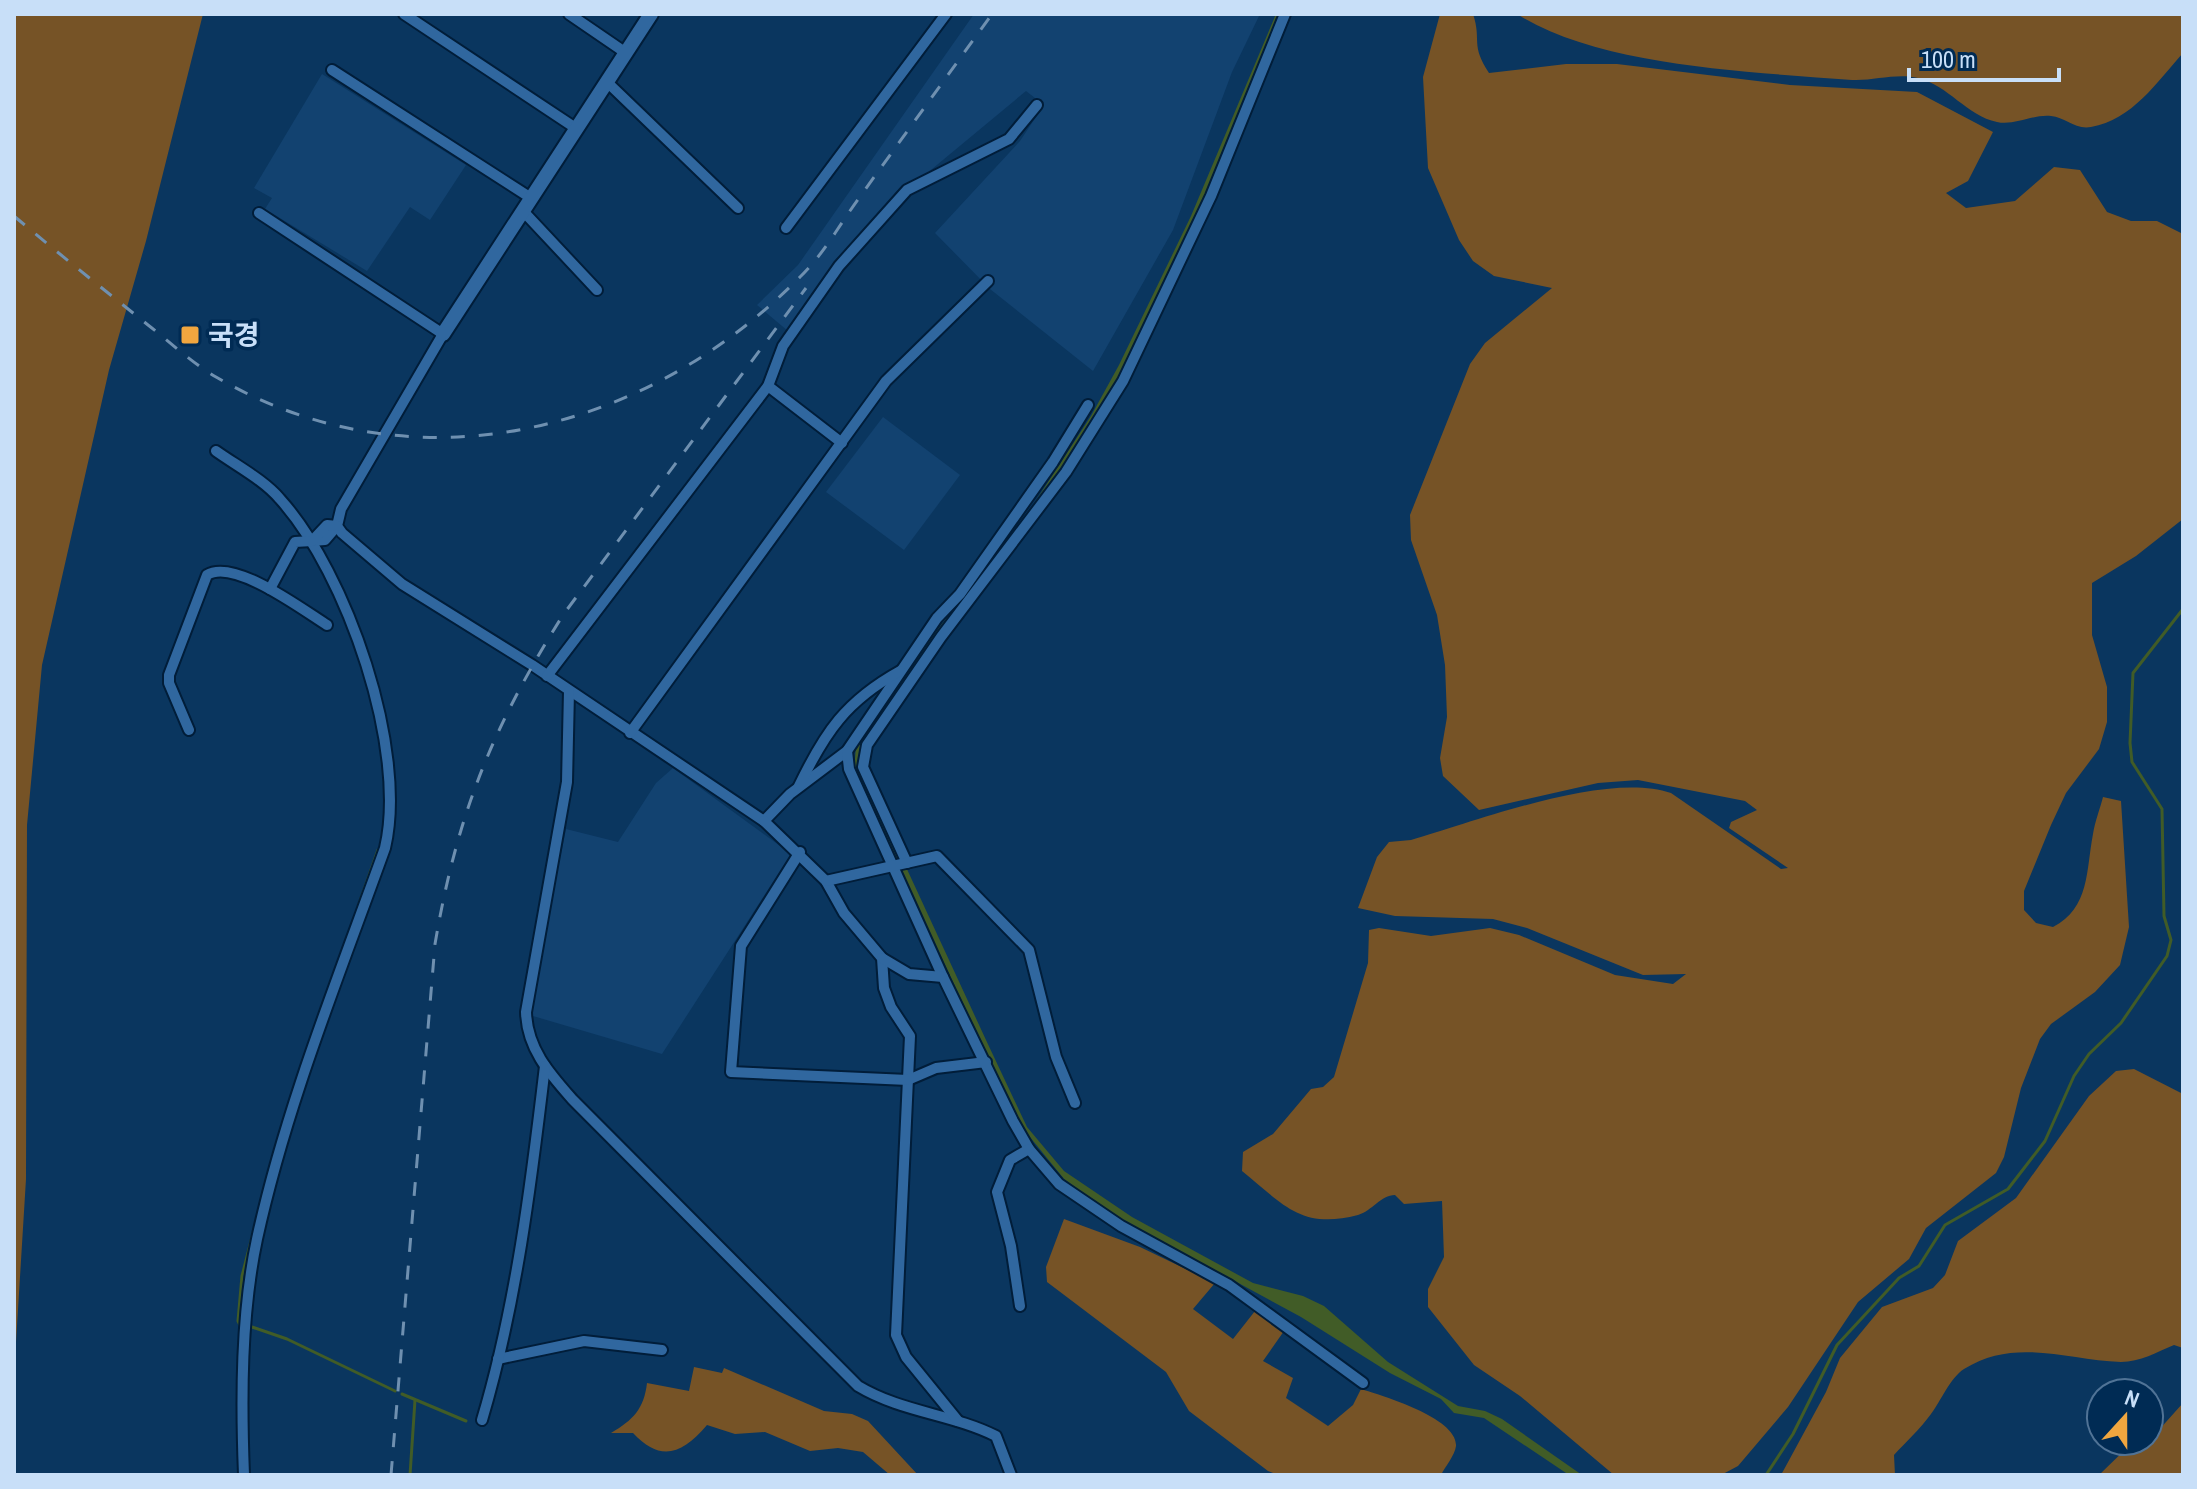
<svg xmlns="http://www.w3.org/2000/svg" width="2197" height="1489" font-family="'Archivo Narrow','Noto Sans KR',sans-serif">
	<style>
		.built { fill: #124270 }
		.green { fill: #765326 }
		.water { fill: #415c27 }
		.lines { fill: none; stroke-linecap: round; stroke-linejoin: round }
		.stream { stroke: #415c27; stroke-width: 3 }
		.street-casing { stroke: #011d39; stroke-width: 14 }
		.secondary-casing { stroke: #011d39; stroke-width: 18 }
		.street { stroke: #30679f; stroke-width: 10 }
		.secondary { stroke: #30679f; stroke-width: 14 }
		.rail { stroke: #6f90b0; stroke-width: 3; stroke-dasharray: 14 14; stroke-linecap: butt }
		.poi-dot { fill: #f0a63f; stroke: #002b54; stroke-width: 3 }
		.labels { text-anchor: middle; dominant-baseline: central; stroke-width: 7; stroke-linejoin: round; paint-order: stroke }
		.poi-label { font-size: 28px; font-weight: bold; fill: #c8dff8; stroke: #002b54; text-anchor: start }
	</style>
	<rect width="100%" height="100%" fill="#0a365f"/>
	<g class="built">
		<polygon points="974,14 1260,14 1232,72 1173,230 1093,371 990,289 935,233 1020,141 1044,105 1026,91 920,179 788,331 757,305 798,265"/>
		<polygon points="322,74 466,165 430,220 410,207 367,271 265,209 272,198 254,188"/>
		<polygon points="883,417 960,475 904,550 826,492"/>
		<polygon points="673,768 791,854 662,1054 533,1016 530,1007 566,829 618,842 656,783"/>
	</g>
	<g class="green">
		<polygon points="14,14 203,14 146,241 109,370 42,665 27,825 26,1179 14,1375"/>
		<path d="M1440,14h33c9,27 -3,30 16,59l77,-9h51l173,21 127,7 76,40 -25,49 -22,12 20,15 49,-7 39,-34 26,3 27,42 24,9h26l26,13v285l-47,37 -44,27v52l15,52v35l-8,27 -33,44 -15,32 -27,66v19l12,13 17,4c37,-19 33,-57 40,-93 2,-13 7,-25 10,-37l18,4 8,126 -9,38 -25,27 -44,32 -11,15 -19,49 -17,69 -8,16 -70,55 -17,31 -51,43 -70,105 -50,59 -17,9h-107l-94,-79 -46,-31 -46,-58v-18l16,-32 -2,-56 -38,3 -9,-9c-14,0 -23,16 -37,20 -57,15 -75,-11 -116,-44l1,-19 30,-18 38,-45 12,-2 11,-10 34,-114 1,-33 10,-2 52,8 59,-8 29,7 96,40 58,9 13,-10 -43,1 -116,-47 -34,-9 -98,-3 -37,-8 19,-51 12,-15 22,-2c66,-19 195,-69 260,-47l110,76 7,-1 -59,-40 2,-6 26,-12 -12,-9 -107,-21 -40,3 -119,27 -36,-34 -3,-18 7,-41 -2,-52 -8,-50 -26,-75 -1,-25 60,-151 15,-21 67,-55 -58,-12 -21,-15 -14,-21 -31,-72 -5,-91z"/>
		<path d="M1517,14h666v39c-26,29 -51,67 -92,74 -16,3 -26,-10 -40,-11 -18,-2 -37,10 -54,6 -30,-6 -49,-37 -79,-44 -22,-5 -44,3 -66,2 -99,-8 -252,-13 -335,-66z"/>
		<path d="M2134,1069l49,25v254l-9,-3c-17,7 -34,17 -53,17 -55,-2 -106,-25 -157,7 -14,9 -23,32 -33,45 -11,15 -25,28 -37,41l1,20h-114l45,-83 14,-34 42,-51 51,-19 12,-13 13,-34 58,-43 73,-102 27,-25z"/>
		<path d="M1064,1219l76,28 75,36 -22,26 40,30 22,-28 29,20 -21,30 30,17 -7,20 42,28 25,-21 8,-16c22,7 97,29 95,57 -1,9 -11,21 -15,29h-163l-10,-4 -79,-60 -23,-39 -119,-90 -1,-15z"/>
		<path d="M694,1367l28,6 2,-5 100,43 28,3 16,7 50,54h-28l-27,-23 -25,-4 -28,3 -45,-19 -30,2 -28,-9c-25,29 -46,38 -74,8h-22c22,-13 33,-24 36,-50l42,8z"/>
		<polygon points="2183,1403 2183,1475 2099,1475 2133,1442 2149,1441"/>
	</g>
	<polygon class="water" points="1276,14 1282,14 1212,182 1104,406 1065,468 863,746 875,800 986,1040 1027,1127 1064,1171 1132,1217 1253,1283 1303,1296 1324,1306 1388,1362 1458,1406 1485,1411 1502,1419 1582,1475 1569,1475 1484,1418 1454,1413 1441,1399 1390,1373 1301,1317 1115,1216 1064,1179 1021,1126 854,772 856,745 934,634 1020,525 1091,416 1119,365 1191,216"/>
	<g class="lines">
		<g class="stream">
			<polyline points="358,907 378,850"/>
			<polyline points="241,1327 238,1321 242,1276 257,1218"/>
			<polyline points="252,1327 287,1339 395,1391"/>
			<polyline points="402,1394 466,1421"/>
			<polyline points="410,1475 415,1400"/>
			<polyline points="1766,1475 1793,1434 1837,1345 1899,1278 1919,1266 1945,1225 2008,1189 2045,1141 2074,1076 2089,1054 2121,1023 2167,956 2171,940 2164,916 2162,809 2132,762 2130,743 2133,673 2183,609"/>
		</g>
		<g class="street-casing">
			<g id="street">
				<polyline points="404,14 577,129"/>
				<polyline points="569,14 626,53"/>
				<polyline points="332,70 531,198"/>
				<polyline points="607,82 738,208"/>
				<polyline points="523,211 597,290"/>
				<polyline points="259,213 443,334 341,509 337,526 342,533 402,584 532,665 764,821 790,794 847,751 937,618 960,594 1053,462 1088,405"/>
				<polyline points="786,228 946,14"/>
				<polyline points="768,386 842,443"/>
				<path d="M216,451c21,15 48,29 64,48 67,74 128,251 105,349 -46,128 -99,258 -128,391 -16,75 -16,160 -13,236"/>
				<polyline points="312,541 325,540 337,526"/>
				<polyline points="270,589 295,542 312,541 327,525 337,526"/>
				<polyline points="547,676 768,386 783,346 839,266 907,190 1009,139 1037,105"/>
				<path d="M569,691l-2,91 -41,230c1,37 24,62 47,88l285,286c43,26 94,28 138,50l15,39"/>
				<path d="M189,730l-20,-47v-8l38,-100c27,-17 96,35 120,50"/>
				<polyline points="630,733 886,381 988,281"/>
				<polyline points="847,751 849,769 943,977"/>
				<path d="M799,786c26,-54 47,-85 101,-115"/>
				<polyline points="764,821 826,881 844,913 882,958 884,988 891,1007 910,1036 896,1335 906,1357 958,1421"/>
				<polyline points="800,852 741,946 731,1072 908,1080 936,1068 986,1062"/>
				<polyline points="907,863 863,767 867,745 941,637 1066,472 1123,381 1211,196 1285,14"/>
				<polyline points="826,881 937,856 1029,950 1056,1057 1075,1103"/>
				<polyline points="882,958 909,974 943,977 1013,1121 1029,1149 1059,1184 1121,1226 1229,1285 1363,1383"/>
				<polyline points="1020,1306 1011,1246 997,1192 1010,1160 1029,1149"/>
				<polyline points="498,1359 584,1341 662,1350"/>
				<path d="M482,1420c34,-114 49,-235 63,-354"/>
			</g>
		</g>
		<g class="secondary-casing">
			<polyline id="secondary" points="443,334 651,14"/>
		</g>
		<use href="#street" class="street"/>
		<use href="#secondary" class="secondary"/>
		<g class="rail">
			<path d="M14,216c44,37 89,73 134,109 22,17 44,38 68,52 197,115 429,57 584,-100 23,-22 40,-53 59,-79 44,-61 89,-123 133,-184"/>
			<path d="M391,1475l44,-531c22,-130 58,-218 128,-329l243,-327"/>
		</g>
	</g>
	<rect class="poi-dot" x="180" y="325" width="20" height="20" rx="4"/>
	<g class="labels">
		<g class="poi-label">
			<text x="208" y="335">국경</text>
		</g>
	</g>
	<rect width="2197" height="1489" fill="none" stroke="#c8dff8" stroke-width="32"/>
	<g transform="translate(2125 1417) rotate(21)"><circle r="38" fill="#002b54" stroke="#507396" stroke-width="2"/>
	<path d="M0-6L14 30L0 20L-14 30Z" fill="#f0a63f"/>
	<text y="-12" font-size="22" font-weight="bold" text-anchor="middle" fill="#c8dff8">N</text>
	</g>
	<path d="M1909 68v12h150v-12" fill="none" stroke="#c8dff8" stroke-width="4"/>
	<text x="1921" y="68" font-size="24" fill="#c8dff8" stroke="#002b54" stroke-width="6" paint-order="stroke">100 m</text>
</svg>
